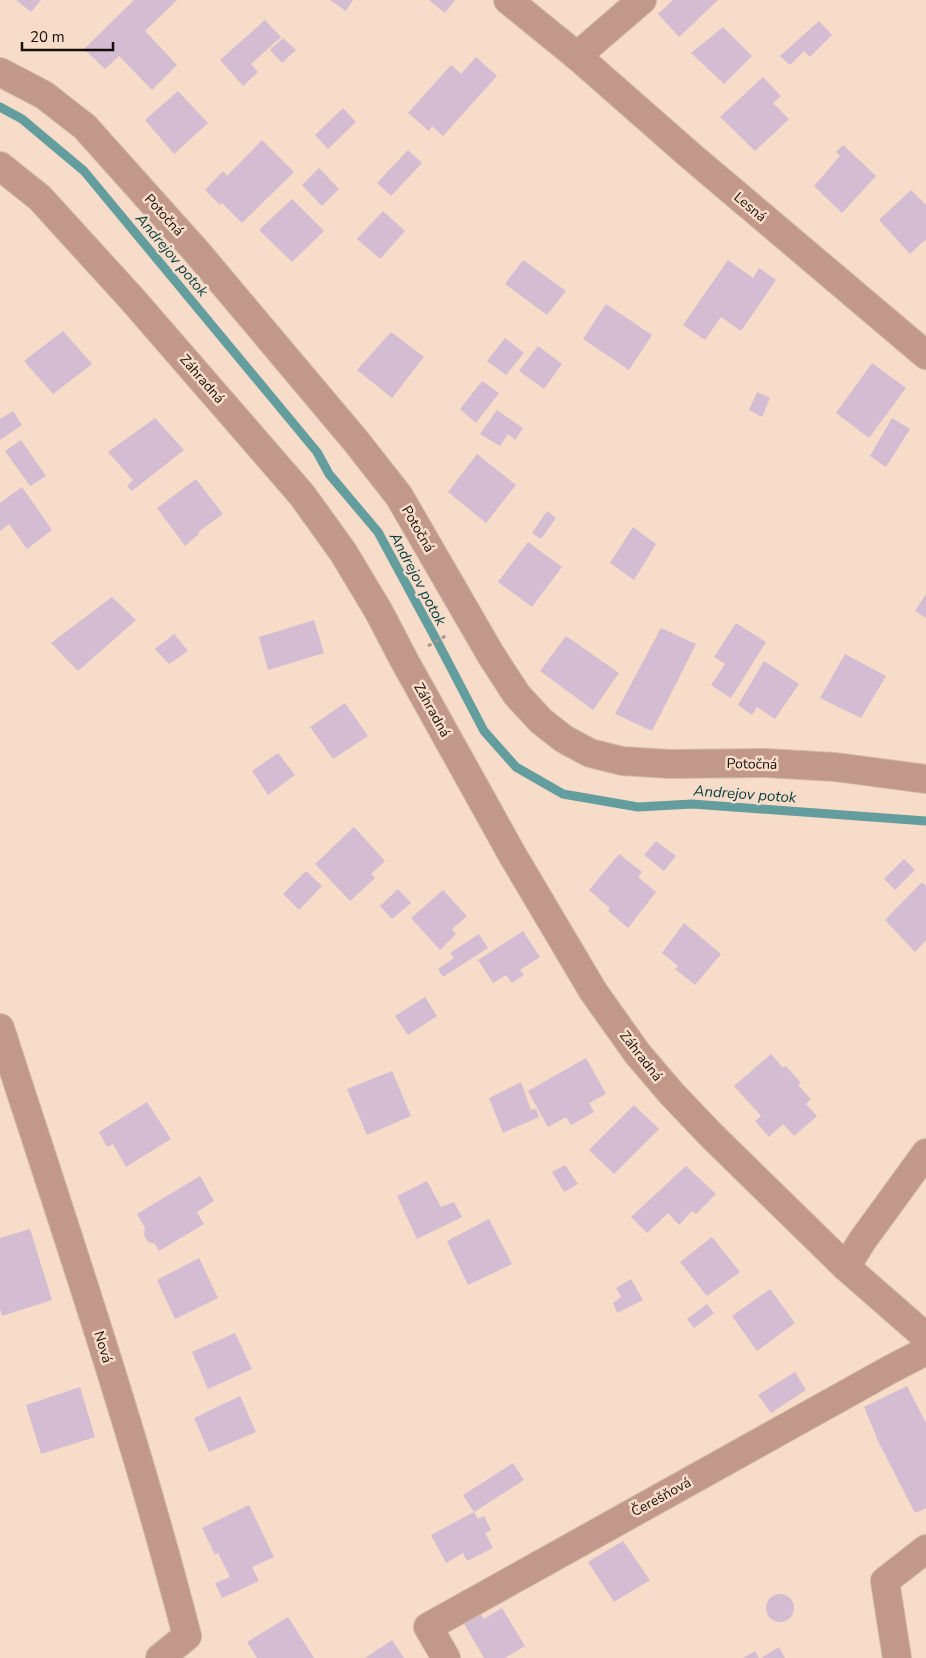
<svg xmlns="http://www.w3.org/2000/svg" width="926" height="1658" font-family="'Nunito Sans',sans-serif">
	<style>
		.lines { fill: none; stroke-linecap: round; stroke-linejoin: round }
		.stream { stroke: #649d9d; stroke-width: 9 }
		.building { fill: #d4bdd2 }
		.minor-casing { stroke: #d2bbaa; stroke-width: 30 }
		.tertiary-casing { stroke: #d2bbaa; stroke-width: 30 }
		.path { stroke: #a99587; stroke-width: 3; stroke-dasharray: 4 4; stroke-linecap: butt }
		.minor { stroke: #c2988a; stroke-width: 28 }
		.tertiary { stroke: #c2988a; stroke-width: 28 }
		.labels { text-anchor: middle; dominant-baseline: central; stroke-width: 5; stroke-linejoin: round; paint-order: stroke }
		.street-label { font-size: 14px; fill: #170e08; stroke: #f6dcc9 }
		.water-label { font-size: 15px; font-style: italic; fill: #053e3f; stroke: #f6dcc9 }
	</style>
	<rect width="100%" height="100%" fill="#f6dcc9"/>
	<g class="lines">
		<polyline class="stream" points="0,107 22,119 84,171 317,452 329,474 378,532 438,643 484,731 516,767 563,794 638,807 692,804 926,821"/>
	</g>
	<g class="building">
		<polygon points="16,0 41,0 31,12"/>
		<polygon points="134,0 177,0 145,31 177,65 152,90 119,56 105,69 84,49"/>
		<polygon points="330,0 353,0 346,11"/>
		<polygon points="429,0 455,0 445,13"/>
		<polygon points="673,0 718,0 679,37 658,14"/>
		<polygon points="265,20 281,37 251,64 258,72 243,86 220,60"/>
		<polygon points="819,21 832,35 810,57 804,51 790,65 780,56"/>
		<polygon points="723,27 752,56 724,84 691,53"/>
		<polygon points="283,38 296,50 282,63 270,50"/>
		<polygon points="476,57 497,76 443,136 432,126 429,131 408,113 451,65 461,74"/>
		<polygon points="763,77 781,96 773,103 789,119 755,151 720,117"/>
		<polygon points="178,91 208,123 174,154 145,120"/>
		<polygon points="343,108 356,122 328,149 315,135"/>
		<polygon points="262,140 294,172 242,223 222,203 220,205 205,190 223,171 227,176"/>
		<polygon points="843,145 876,176 842,213 814,186 840,156 836,152"/>
		<polygon points="408,150 422,163 391,196 377,183"/>
		<polygon points="319,168 339,189 322,206 302,185"/>
		<polygon points="911,190 926,205 926,239 910,254 879,220"/>
		<polygon points="292,199 324,231 292,262 259,230"/>
		<polygon points="383,211 405,231 380,259 357,239"/>
		<polygon points="523,260 566,291 547,315 505,284"/>
		<polygon points="728,260 753,278 759,268 776,280 741,331 721,317 705,340 683,325"/>
		<polygon points="606,304 652,335 629,370 583,339"/>
		<polygon points="63,331 92,364 53,394 24,361"/>
		<polygon points="391,332 424,357 392,398 357,370"/>
		<polygon points="505,338 524,353 506,375 487,361"/>
		<polygon points="538,346 562,364 544,389 519,371"/>
		<polygon points="872,363 906,388 869,438 836,413"/>
		<polygon points="482,381 499,393 476,423 460,409"/>
		<polygon points="757,392 770,398 762,417 749,410"/>
		<polygon points="497,410 523,428 515,440 508,434 500,446 480,434"/>
		<polygon points="13,411 22,425 0,440 0,419"/>
		<polygon points="155,418 184,450 132,491 127,486 133,480 108,452"/>
		<polygon points="892,418 910,429 886,467 870,456"/>
		<polygon points="21,440 46,476 30,486 5,451"/>
		<polygon points="477,454 516,485 486,523 448,492"/>
		<polygon points="196,479 223,514 198,532 199,534 185,546 157,508"/>
		<polygon points="22,487 52,530 27,549 9,524 0,531 0,503"/>
		<polygon points="547,511 556,518 541,539 532,533"/>
		<polygon points="633,527 656,544 634,580 610,563"/>
		<polygon points="528,542 562,567 532,607 498,582"/>
		<polygon points="926,594 926,618 915,611"/>
		<polygon points="112,597 136,620 78,671 51,643"/>
		<polygon points="314,620 324,653 268,670 259,637"/>
		<polygon points="736,623 766,642 731,698 711,685 725,664 714,657"/>
		<polygon points="661,628 696,644 652,731 615,714"/>
		<polygon points="174,634 188,651 169,664 155,649"/>
		<polygon points="566,636 619,673 593,710 540,671"/>
		<polygon points="845,654 886,676 861,718 820,698"/>
		<polygon points="764,661 799,684 775,719 757,707 752,715 738,705"/>
		<polygon points="345,703 368,736 333,759 310,727"/>
		<polygon points="278,753 295,775 268,795 252,771"/>
		<polygon points="354,827 385,861 371,874 375,878 350,901 315,864"/>
		<polygon points="656,841 676,856 664,871 644,855"/>
		<polygon points="619,854 642,872 638,877 656,892 628,928 608,911 610,908 589,890"/>
		<polygon points="904,859 915,870 895,890 884,879"/>
		<polygon points="306,871 322,886 299,910 283,894"/>
		<polygon points="922,882 926,886 926,940 915,952 885,920"/>
		<polygon points="398,889 411,903 392,919 380,906"/>
		<polygon points="443,890 467,916 452,929 456,934 440,950 411,918"/>
		<polygon points="684,923 721,954 695,985 675,969 678,966 662,953"/>
		<polygon points="523,931 540,957 520,970 524,975 512,983 506,975 493,983 478,960"/>
		<polygon points="479,934 488,948 443,977 438,969 454,958 450,953"/>
		<polygon points="425,997 437,1016 408,1035 395,1016"/>
		<polygon points="771,1054 783,1068 786,1066 801,1083 798,1085 811,1099 806,1104 817,1116 794,1136 783,1124 769,1137 755,1121 761,1116 734,1086"/>
		<polygon points="586,1058 606,1094 589,1103 594,1112 571,1125 566,1117 548,1127 528,1091"/>
		<polygon points="392,1071 411,1116 367,1135 347,1089"/>
		<polygon points="521,1082 531,1110 536,1109 539,1117 503,1133 489,1098"/>
		<polygon points="147,1102 171,1139 126,1167 113,1144 107,1147 99,1132"/>
		<polygon points="634,1105 659,1129 614,1174 589,1150"/>
		<polygon points="565,1165 578,1184 564,1192 552,1172"/>
		<polygon points="686,1166 716,1194 696,1214 692,1211 679,1225 668,1213 647,1233 631,1217"/>
		<polygon points="200,1176 214,1201 197,1212 204,1224 159,1251 155,1244 148,1242 144,1235 145,1228 137,1214"/>
		<polygon points="427,1181 441,1207 454,1202 462,1217 417,1239 397,1196"/>
		<polygon points="489,1219 512,1264 468,1285 447,1241"/>
		<polygon points="30,1229 52,1300 2,1316 0,1309 0,1238"/>
		<polygon points="712,1237 740,1272 707,1296 680,1262"/>
		<polygon points="199,1258 218,1298 175,1319 157,1280"/>
		<polygon points="631,1279 643,1300 617,1313 613,1303 621,1297 616,1288"/>
		<polygon points="770,1289 795,1323 757,1351 732,1316"/>
		<polygon points="707,1304 714,1313 694,1328 687,1319"/>
		<polygon points="235,1333 252,1369 208,1389 192,1352"/>
		<polygon points="795,1372 806,1390 771,1413 758,1395"/>
		<polygon points="907,1386 926,1423 926,1508 915,1513 879,1443 864,1407"/>
		<polygon points="80,1387 95,1437 41,1454 26,1405"/>
		<polygon points="240,1396 256,1432 209,1452 194,1418"/>
		<polygon points="513,1463 524,1480 474,1512 463,1495"/>
		<polygon points="249,1505 274,1557 252,1567 259,1581 222,1598 215,1583 230,1577 218,1553 215,1555 202,1528"/>
		<polygon points="474,1512 478,1519 484,1516 491,1530 485,1533 493,1548 467,1561 463,1553 446,1563 431,1535"/>
		<polygon points="623,1541 650,1580 614,1602 588,1562"/>
		<circle cx="780" cy="1608" r="14"/>
		<polygon points="502,1608 525,1646 505,1658 484,1658 463,1622 479,1612 484,1619"/>
		<polygon points="288,1617 314,1658 257,1658 247,1642"/>
		<polygon points="392,1640 404,1658 365,1658"/>
		<polygon points="779,1647 785,1658 761,1658"/>
		<polygon points="755,1651 759,1658 743,1658"/>
	</g>
	<g class="lines">
		<g class="minor-casing">
			<g id="minor">
				<polyline points="508,0 577,56 692,157 926,355"/>
				<polyline points="577,56 642,0"/>
				<polyline points="0,72 44,95 85,127 196,251 355,440 399,496 491,655 517,695 541,721 564,739 590,753 622,761 670,764 765,763 835,767 926,779"/>
				<path d="M0,1028c65,201 134,402 187,608l-27,22"/>
				<polyline points="846,1267 862,1241 926,1153"/>
				<polyline points="446,1658 428,1627 891,1369 926,1351"/>
				<polyline points="897,1658 885,1581 926,1549"/>
			</g>
		</g>
		<g class="tertiary-casing">
			<polyline id="tertiary" points="0,166 40,198 132,299 302,495 343,552 379,612 404,660 513,856 593,991 637,1053 671,1093 711,1135 846,1267 926,1337"/>
		</g>
		<polyline class="path" points="428,646 447,635"/>
		<use href="#minor" class="minor"/>
		<use href="#tertiary" class="tertiary"/>
	</g>
	<g class="labels">
		<g class="street-label">
			<text transform="translate(750 207) rotate(40)">Lesná</text>
			<text transform="translate(164 215) rotate(48)">Potočná</text>
			<text transform="translate(202 379) rotate(49)">Záhradná</text>
			<text transform="translate(418 529) rotate(60)">Potočná</text>
			<text transform="translate(432 710) rotate(61)">Záhradná</text>
			<text transform="translate(752 764) rotate(1)">Potočná</text>
			<text transform="translate(641 1056) rotate(52)">Záhradná</text>
			<text transform="translate(103 1347) rotate(73)">Nová</text>
			<text transform="translate(661 1497) rotate(-29)">Čerešňová</text>
		</g>
		<g class="water-label">
			<text transform="translate(172 255) rotate(50)">Andrejov potok</text>
			<text transform="translate(418 579) rotate(62)">Andrejov potok</text>
			<text transform="translate(745 794) rotate(4)">Andrejov potok</text>
		</g>
	</g>
	<path d="M22 42v8h91v-8" fill="none" stroke="#170e08" stroke-width="2.5"/>
	<text x="30" y="42" font-size="15" fill="#170e08" stroke="#f6dcc9" stroke-width="4" paint-order="stroke">20 m</text>
</svg>
